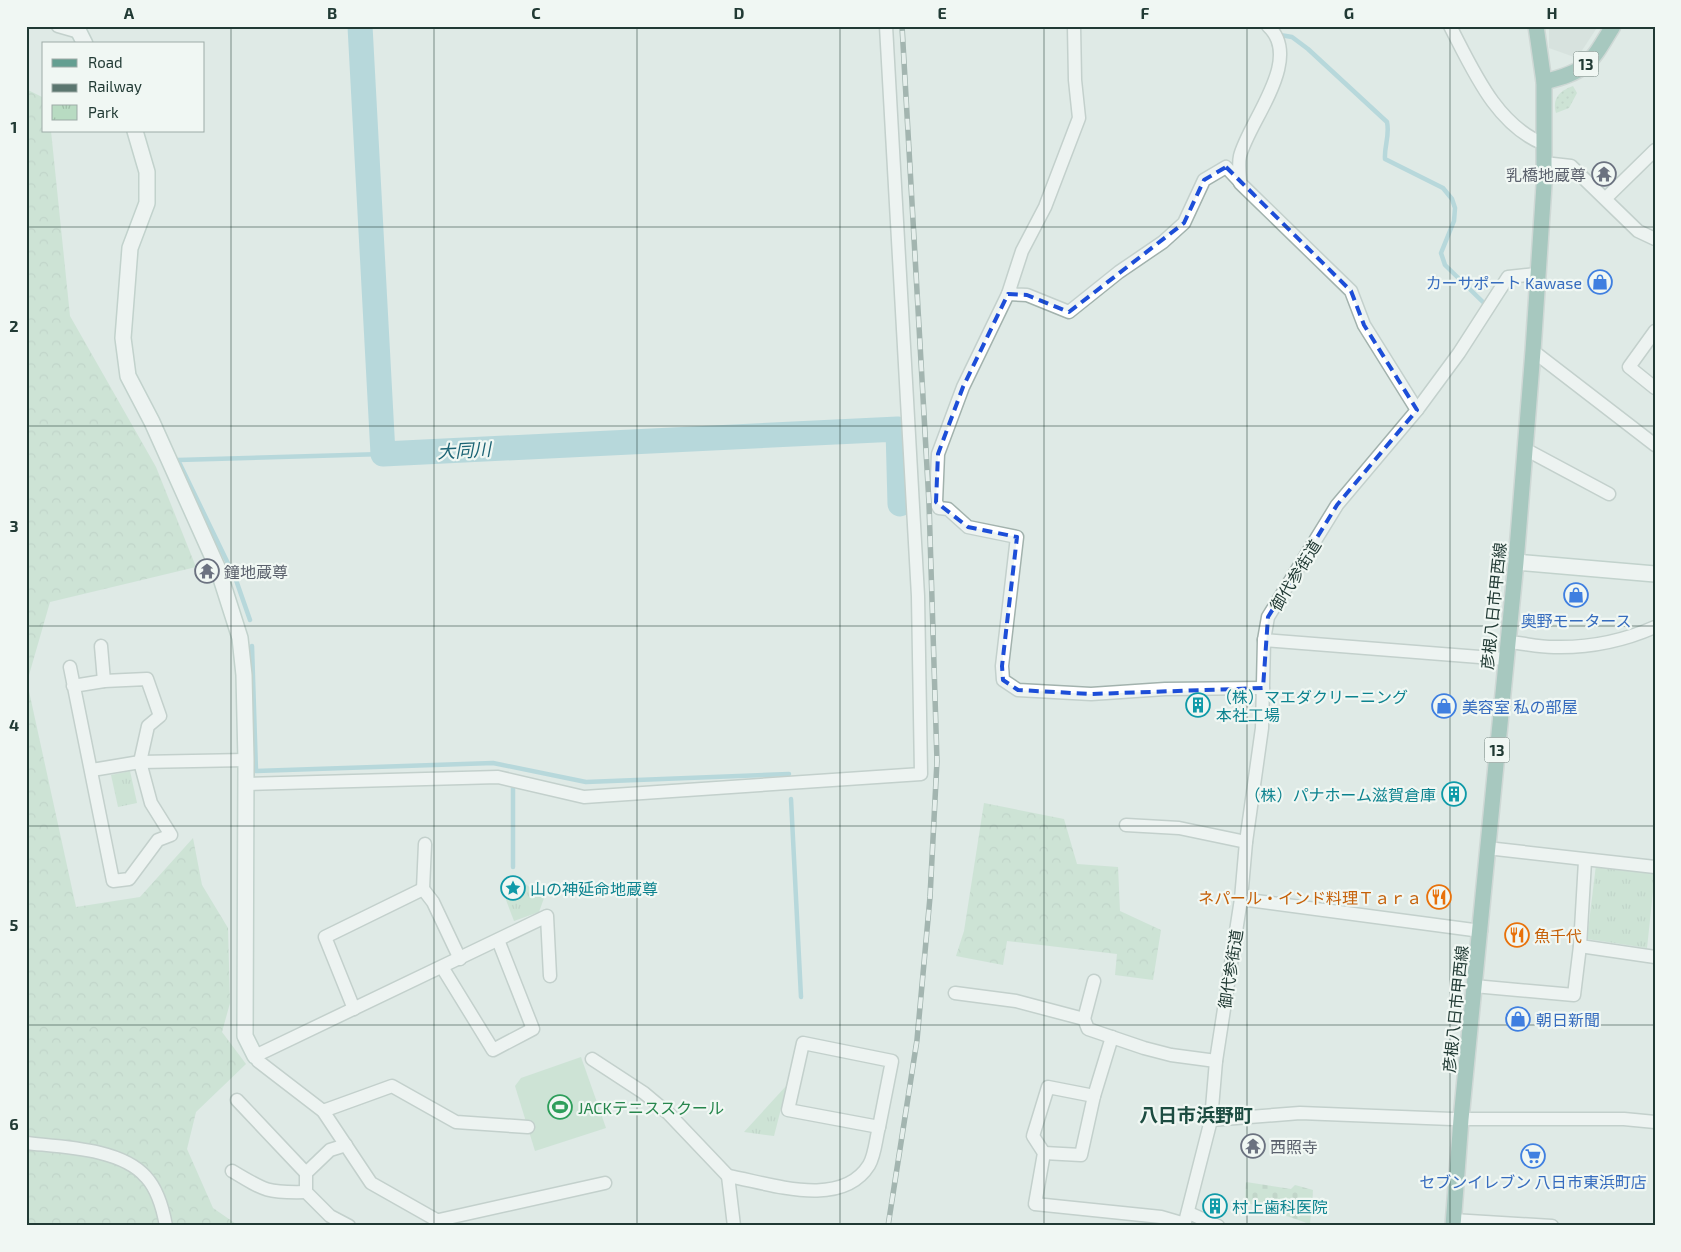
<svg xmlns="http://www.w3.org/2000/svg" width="1681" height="1252" font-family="'Exo 2','Noto Sans JP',sans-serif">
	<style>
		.built { fill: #cedad5 }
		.grass { fill: url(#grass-dots) }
		.forest { fill: url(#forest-crowns) }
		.cemetery { fill: url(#cemetery-stones) }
		.park { fill: url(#park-tufts) }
		.garden { fill: #b8dbc2 }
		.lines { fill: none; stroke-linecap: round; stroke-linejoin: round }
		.stream { stroke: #87c3cf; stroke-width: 4.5 }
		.river { stroke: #87c3cf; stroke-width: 25 }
		.street-casing { stroke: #a2b2ad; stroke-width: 15 }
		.secondary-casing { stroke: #9fb6ae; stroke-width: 18 }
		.primary-casing { stroke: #bcc4c2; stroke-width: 18 }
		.street { stroke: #fff; stroke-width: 12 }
		.secondary { stroke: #fff; stroke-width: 15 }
		.primary { stroke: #649f91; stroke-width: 15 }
		.rail-casing { stroke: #5b766f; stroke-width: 5.5 }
		.rail { stroke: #f0f7f3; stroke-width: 4; stroke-dasharray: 11; stroke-linecap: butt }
		.marked { fill: none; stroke: #1d4ed8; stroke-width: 4; stroke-dasharray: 10 6; stroke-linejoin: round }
		.grid { fill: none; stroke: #213a34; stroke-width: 1; stroke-opacity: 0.55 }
		.labels { text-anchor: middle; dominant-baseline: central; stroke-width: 4.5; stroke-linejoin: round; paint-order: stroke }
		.shield { fill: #f0f7f3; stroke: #5f736d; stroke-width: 1 }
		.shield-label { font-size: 15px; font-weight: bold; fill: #213a34 }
		.worship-label { font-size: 16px; fill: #5b616d; stroke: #f0f7f3; text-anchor: start }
		.shop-label { font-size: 16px; fill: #366cbe; stroke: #f0f7f3 }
		.street-label { font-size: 16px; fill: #213a34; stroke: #f0f7f3 }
		.culture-label { font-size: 16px; fill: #0d838f; stroke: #f0f7f3; text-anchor: start }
		.food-label { font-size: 16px; fill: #c56008; stroke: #f0f7f3; text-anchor: end }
		.leisure-label { font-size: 16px; fill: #27864d; stroke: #f0f7f3; text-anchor: start }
		.water-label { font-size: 18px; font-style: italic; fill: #1c6475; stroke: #f0f7f3 }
		.quarter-label { font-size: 19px; font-weight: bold; fill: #1d4c41; stroke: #f0f7f3 }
		.neatline { fill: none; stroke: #213a34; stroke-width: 2 }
		.grid-label { font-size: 16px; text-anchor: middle; font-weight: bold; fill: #213a34 }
	</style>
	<defs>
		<pattern id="grass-dots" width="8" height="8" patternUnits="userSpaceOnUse" patternTransform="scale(1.25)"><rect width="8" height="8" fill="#b8dbc2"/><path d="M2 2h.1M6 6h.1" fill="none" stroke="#9ebda7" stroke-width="1.8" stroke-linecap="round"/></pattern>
		<pattern id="forest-crowns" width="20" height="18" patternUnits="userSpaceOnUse" patternTransform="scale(1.25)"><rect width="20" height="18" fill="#b8dbc2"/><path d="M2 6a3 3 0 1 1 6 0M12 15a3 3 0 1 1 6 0" fill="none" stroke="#9ebda7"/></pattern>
		<pattern id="cemetery-stones" width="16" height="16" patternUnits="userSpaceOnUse" patternTransform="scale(1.25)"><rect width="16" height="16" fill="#b8dbc2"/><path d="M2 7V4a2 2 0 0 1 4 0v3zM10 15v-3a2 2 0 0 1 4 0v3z" fill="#9ebda7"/></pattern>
		<pattern id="park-tufts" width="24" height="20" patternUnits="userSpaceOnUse" patternTransform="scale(1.25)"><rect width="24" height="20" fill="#b8dbc2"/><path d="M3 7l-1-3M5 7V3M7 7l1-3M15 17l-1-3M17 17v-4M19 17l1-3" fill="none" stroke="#9ebda7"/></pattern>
	</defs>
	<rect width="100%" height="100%" fill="#dfeae6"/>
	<polygon class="built" points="1549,26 1598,26 1577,58 1549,48"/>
	<path class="grass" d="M1573,86l4,7 -8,15 -13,5c-4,-14 3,-22 17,-27z"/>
	<g class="forest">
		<polygon points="26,89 44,98 44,131 51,131 70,316 156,467 196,567 50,602 27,682 76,907 140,897 193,838 202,885 228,928 230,1003 222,1032 246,1064 196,1112 187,1149 213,1208 239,1226 26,1226"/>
		<polygon points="984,803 1064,819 1077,864 1118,867 1120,911 1161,930 1153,980 1115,975 1117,954 1007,941 1003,965 956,956 964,931"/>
	</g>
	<polygon class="cemetery" points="1246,1182 1291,1189 1295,1185 1313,1190 1310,1224 1245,1202"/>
	<g class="park">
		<polygon points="130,771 137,803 118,807 111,775"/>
		<polygon points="1596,865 1655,873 1647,948 1587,939"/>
		<polygon points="515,876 544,898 539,912 514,921 500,884"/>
		<polygon points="787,1085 774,1136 744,1132"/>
	</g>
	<polygon class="garden" points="581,1057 606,1128 535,1151 515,1086 521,1078"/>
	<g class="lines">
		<g class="stream">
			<path d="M1280,35l12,2 16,12 79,73c3,14 -3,24 -2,37l58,29 9,11 3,9 -1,13 -13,32 4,12 40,39"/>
			<polyline points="250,620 236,580 178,460 383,454"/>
			<polyline points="252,646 256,771 493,763 586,782 789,774"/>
			<polyline points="513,787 513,867"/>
			<polyline points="791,799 801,997"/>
		</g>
		<polyline class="river" points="360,26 383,454 898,429 900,504"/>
		<g class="street-casing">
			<g id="street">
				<polyline points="58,26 79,32"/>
				<polyline points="1074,26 1075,80 1079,118 1045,207 1022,251 1008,294 1027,295 1069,312 1119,272 1163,242 1184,223 1204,180 1226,167 1240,182"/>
				<path d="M1268,26c36,33 -19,95 -28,130 -2,8 0,19 0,27l111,108 13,34 53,85"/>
				<path d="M1450,26c23,44 46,99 94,118"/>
				<polyline points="1544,163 1571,166 1638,231 1655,239"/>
				<polyline points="1607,197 1655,150"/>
				<polyline points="1008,294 963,387 938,454 936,502 939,508 948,509 968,527 1017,537 1002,666 1003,680 1018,690 1091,694 1165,689 1263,688"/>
				<polyline points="1655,331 1629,367 1655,388"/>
				<polyline points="1533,351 1655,445"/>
				<polyline points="1525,449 1609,494"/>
				<polyline points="1264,640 1505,659"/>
				<path d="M1508,642c15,1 30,5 46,5 35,1 69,-6 101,-20"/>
				<polyline points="101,646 104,681"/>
				<polyline points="70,667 113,881 129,879 158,840 171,835 151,803 140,762 148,726 160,716 147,679 104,681 73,686"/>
				<polyline points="92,770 140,762 246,760"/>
				<polyline points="246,784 498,777 584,797 921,774 918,596 886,26"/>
				<polyline points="1126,825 1179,828 1246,842"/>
				<polyline points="1487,848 1655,867"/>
				<polyline points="423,889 425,844"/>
				<polyline points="1241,899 1481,931"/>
				<polyline points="1580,946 1655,957"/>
				<polyline points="442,967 493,1050 533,1029 498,940"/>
				<polyline points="1474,986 1574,995 1580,946 1585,861"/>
				<polyline points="955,993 1016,1001 1084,1019 1088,1029 1144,1048 1171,1055 1216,1061"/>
				<polyline points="354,1009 325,937 423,889 433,902 460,959"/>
				<polyline points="1084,1019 1094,981"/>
				<polygon points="803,1043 892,1061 879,1127 788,1110"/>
				<polyline points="592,1059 644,1093 669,1114 728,1176"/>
				<polyline points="1094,1096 1048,1087 1033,1136 1044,1153 1035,1204 1161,1217 1185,1224"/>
				<polyline points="237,1100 306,1173"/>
				<polyline points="323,1111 392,1086 456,1122 528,1127"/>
				<polyline points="1211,1120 1300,1113 1452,1119 1624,1119 1655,1122"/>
				<path d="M26,1143c35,4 95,5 120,34 12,13 17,32 20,49"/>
				<polyline points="346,1145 330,1150 306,1173 306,1192 330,1216 349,1226"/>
				<polyline points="1044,1153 1081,1155 1094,1096 1112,1037"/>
				<path d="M232,1171c33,20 36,22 74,21"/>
				<polyline points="1189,1213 1218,1226"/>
				<polyline points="439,1220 605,1183"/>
				<polyline points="1453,1220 1552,1226"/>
				<polyline points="447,1226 371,1183 323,1111 258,1061 255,1056 547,916 550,976"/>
				<path d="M734,1226l-6,-50c41,7 113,34 141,-11 6,-10 7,-27 10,-38"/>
				<polyline points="1184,1226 1211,1120 1216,1061 1241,899 1246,842 1262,728 1264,640 1268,617 1337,505 1417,410 1459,353 1508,277 1537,274"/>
			</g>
		</g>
		<g class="secondary-casing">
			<g id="secondary">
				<polyline points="76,26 85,44"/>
				<polyline points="135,131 147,172 147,203 130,248 123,338 128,376 152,422 218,569 240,638 244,675 246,760 245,1036 255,1056"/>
				<polyline points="1516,562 1655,574"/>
			</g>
		</g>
		<g class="primary-casing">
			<g id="primary">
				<path d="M1544,82c44,-11 46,-18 69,-56"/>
				<polyline points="1453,1226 1461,1119 1516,562 1533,351 1544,185 1544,82 1536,26"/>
			</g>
		</g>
		<use href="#street" class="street"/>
		<use href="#secondary" class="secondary"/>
		<use href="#primary" class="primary"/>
		<g class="rail-casing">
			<polyline id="rail" points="888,1226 917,1040 930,897 937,761 929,503 902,26"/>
		</g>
		<use href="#rail" class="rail"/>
	</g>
	<path d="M0 0H1681V1252H0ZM1226,167l125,124 13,34 53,85 -80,95 -69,112 -5,71 -172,6 -73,-4 -15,-10 -1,-14 15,-129 -49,-10 -32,-25 2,-48 25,-67 45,-93 19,1 42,17 115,-89 20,-43z" fill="#dfeae6" fill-opacity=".55" fill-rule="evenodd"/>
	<path class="marked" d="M1226,167l125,124 13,34 53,85 -80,95 -69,112 -5,71 -172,6 -73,-4 -15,-10 -1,-14 15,-129 -49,-10 -32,-25 2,-48 25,-67 45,-93 19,1 42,17 115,-89 20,-43z"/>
	<path class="grid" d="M231,26v1200M434,26v1200M637,26v1200M840,26v1200M1044,26v1200M1247,26v1200M1450,26v1200M26,227h1629M26,426h1629M26,626h1629M26,826h1629M26,1025h1629"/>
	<defs>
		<g id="temple-ring" transform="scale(1.25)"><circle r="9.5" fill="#f0f7f3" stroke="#6b7280" stroke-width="1.5"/><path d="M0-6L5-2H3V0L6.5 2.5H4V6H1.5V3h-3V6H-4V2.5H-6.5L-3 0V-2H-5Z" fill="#6b7280"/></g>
		<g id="shop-ring" transform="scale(1.25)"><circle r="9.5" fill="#f0f7f3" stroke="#3f7fe0" stroke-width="1.5"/><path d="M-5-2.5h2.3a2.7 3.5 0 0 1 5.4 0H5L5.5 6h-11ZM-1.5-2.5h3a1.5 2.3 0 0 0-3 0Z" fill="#3f7fe0"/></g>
		<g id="building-ring" transform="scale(1.25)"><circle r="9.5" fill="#f0f7f3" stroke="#0f9aa8" stroke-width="1.5"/><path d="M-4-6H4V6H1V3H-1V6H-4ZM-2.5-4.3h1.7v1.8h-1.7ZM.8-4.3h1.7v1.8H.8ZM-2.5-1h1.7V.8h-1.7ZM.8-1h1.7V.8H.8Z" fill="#0f9aa8"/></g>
		<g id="sight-ring" transform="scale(1.25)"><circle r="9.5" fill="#f0f7f3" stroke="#0f9aa8" stroke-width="1.5"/><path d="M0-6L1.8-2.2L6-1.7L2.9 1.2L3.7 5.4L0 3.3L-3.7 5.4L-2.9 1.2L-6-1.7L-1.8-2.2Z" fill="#0f9aa8"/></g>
		<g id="restaurant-ring" transform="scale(1.25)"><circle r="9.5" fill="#f0f7f3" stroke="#e8710a" stroke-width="1.5"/><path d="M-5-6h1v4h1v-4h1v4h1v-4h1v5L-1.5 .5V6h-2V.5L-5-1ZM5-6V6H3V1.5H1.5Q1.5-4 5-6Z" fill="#e8710a"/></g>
		<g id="stadium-ring" transform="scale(1.25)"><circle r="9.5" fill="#f0f7f3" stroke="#2e9e5b" stroke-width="1.5"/><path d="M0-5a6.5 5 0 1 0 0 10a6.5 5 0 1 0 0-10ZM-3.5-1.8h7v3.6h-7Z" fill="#2e9e5b"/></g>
		<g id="supermarket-ring" transform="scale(1.25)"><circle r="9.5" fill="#f0f7f3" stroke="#3f7fe0" stroke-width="1.5"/><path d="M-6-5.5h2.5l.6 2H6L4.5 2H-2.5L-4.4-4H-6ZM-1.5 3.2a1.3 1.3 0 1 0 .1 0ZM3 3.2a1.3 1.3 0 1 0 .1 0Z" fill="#3f7fe0"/></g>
	</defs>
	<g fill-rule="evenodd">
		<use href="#temple-ring" x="1604" y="174"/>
		<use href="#shop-ring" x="1600" y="282"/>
		<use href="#temple-ring" x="207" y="571"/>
		<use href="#shop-ring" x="1576" y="595"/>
		<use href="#building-ring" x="1198" y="705"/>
		<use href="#shop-ring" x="1444" y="706"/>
		<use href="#building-ring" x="1454" y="794"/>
		<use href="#sight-ring" x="513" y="888"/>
		<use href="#restaurant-ring" x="1439" y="897"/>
		<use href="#restaurant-ring" x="1517" y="935"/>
		<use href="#shop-ring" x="1518" y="1019"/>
		<use href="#stadium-ring" x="560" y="1107"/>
		<use href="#temple-ring" x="1253" y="1146"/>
		<use href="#supermarket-ring" x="1533" y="1156"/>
		<use href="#building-ring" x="1215" y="1206"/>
	</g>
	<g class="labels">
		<g class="shield">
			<rect x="1573.5" y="51.5" width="25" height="25" rx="4"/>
			<rect x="1484.5" y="737.5" width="25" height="25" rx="4"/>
		</g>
		<g class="shield-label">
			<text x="1586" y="64">13</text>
			<text x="1497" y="750">13</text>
		</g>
		<g class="worship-label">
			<text x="1586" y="174" text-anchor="end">乳橋地蔵尊</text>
			<text x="224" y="571">鐘地蔵尊</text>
			<text x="1270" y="1146">西照寺</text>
		</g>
		<g class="shop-label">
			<text x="1582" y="282" text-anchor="end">カーサポート Kawase</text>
			<text x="1576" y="620">奥野モータース</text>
			<text x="1462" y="706" text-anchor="start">美容室 私の部屋</text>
			<text x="1536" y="1019" text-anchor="start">朝日新聞</text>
			<text x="1533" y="1181">セブンイレブン 八日市東浜町店</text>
		</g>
		<g class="street-label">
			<text transform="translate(1295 575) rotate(-58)">御代参街道</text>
			<text transform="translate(1493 606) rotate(-84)">彦根八日市甲西線</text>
			<text transform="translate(1230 969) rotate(-81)">御代参街道</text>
			<text transform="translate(1455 1009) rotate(-84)">彦根八日市甲西線</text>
		</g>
		<g class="culture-label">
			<text x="1216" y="696">（株）マエダクリーニング<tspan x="1216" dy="18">本社工場</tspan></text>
			<text x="1436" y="794" text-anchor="end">（株）パナホーム滋賀倉庫</text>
			<text x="530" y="888">山の神延命地蔵尊</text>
			<text x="1232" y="1206">村上歯科医院</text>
		</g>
		<g class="food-label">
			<text x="1422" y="897">ネパール・インド料理Ｔａｒａ</text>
			<text x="1534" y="935" text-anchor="start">魚千代</text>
		</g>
		<g class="leisure-label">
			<text x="578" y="1107">JACKテニススクール</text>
		</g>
		<g class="water-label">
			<text transform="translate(464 450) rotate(-3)">大同川</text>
		</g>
		<g class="quarter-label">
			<text x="1196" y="1114">八日市浜野町</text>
		</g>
	</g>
	<rect width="1681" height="1252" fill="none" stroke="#f0f7f3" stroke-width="55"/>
	<rect x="42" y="42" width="162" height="90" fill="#f0f7f3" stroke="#9daba7"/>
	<rect x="52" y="59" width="25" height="8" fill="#649f91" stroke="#9daba7"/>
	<text x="88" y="68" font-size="15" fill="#213a34">Road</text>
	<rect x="52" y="84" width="25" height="8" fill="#5b766f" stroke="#9daba7"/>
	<text x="88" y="92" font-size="15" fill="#213a34">Railway</text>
	<rect x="52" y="105" width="25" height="15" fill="url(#park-tufts)" stroke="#9daba7"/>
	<text x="88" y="118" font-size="15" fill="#213a34">Park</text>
	<rect x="28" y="28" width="1626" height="1196" class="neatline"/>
	<g class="grid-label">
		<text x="129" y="19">A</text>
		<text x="332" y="19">B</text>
		<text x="536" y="19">C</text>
		<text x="739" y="19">D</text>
		<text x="942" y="19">E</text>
		<text x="1145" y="19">F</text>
		<text x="1349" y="19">G</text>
		<text x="1552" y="19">H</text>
		<text x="14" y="133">1</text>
		<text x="14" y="332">2</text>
		<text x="14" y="532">3</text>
		<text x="14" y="731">4</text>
		<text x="14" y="931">5</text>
		<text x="14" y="1130">6</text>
	</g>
</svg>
